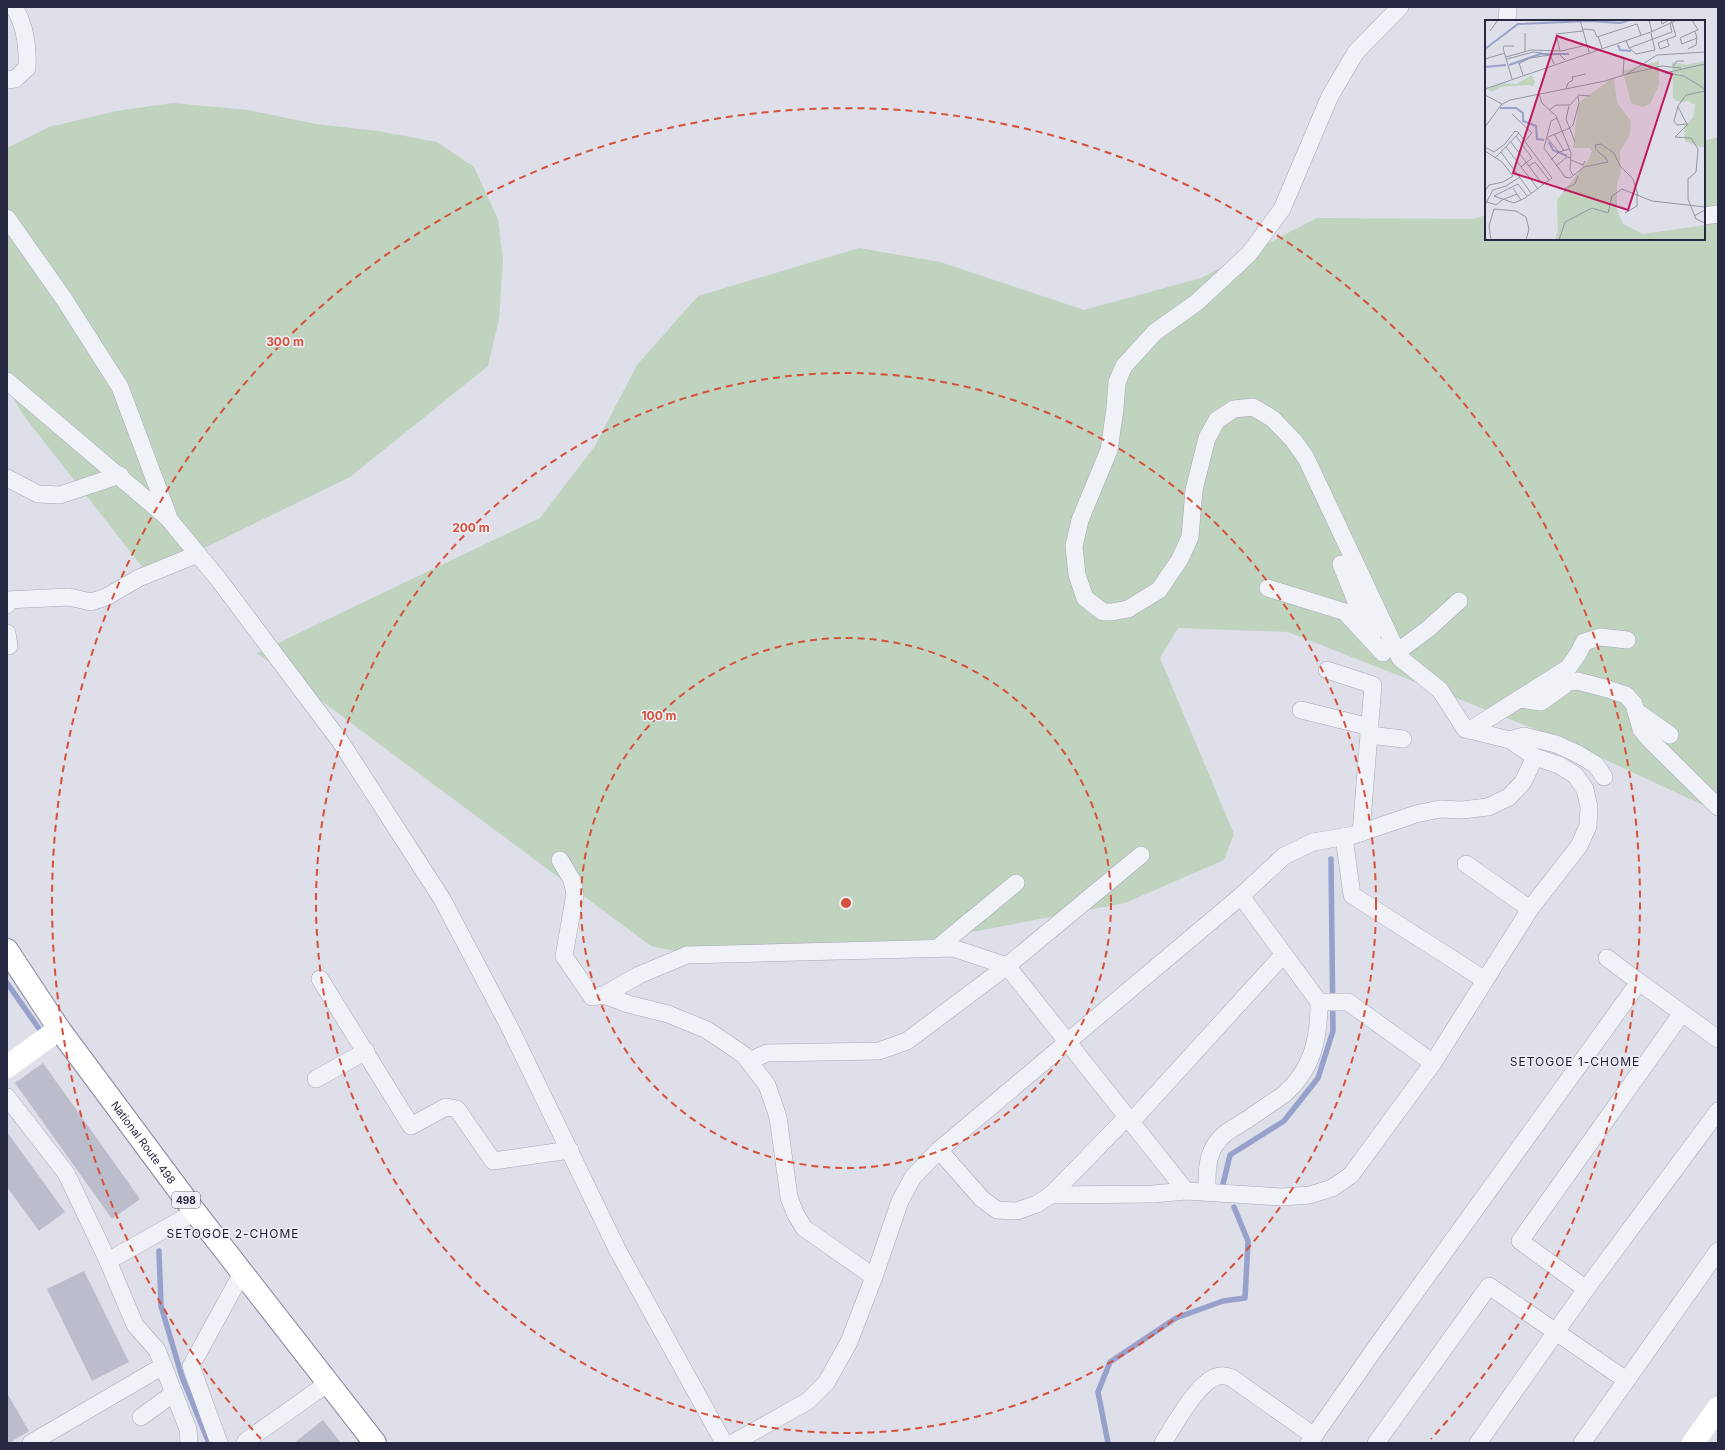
<svg xmlns="http://www.w3.org/2000/svg" width="1725" height="1450" font-family="Inter,sans-serif">
	<style>
		.green { fill: #bfd3bf }
		.lines { fill: none; stroke-linecap: round; stroke-linejoin: round }
		.stream { stroke: #97a1cb; stroke-width: 5.5 }
		.building { fill: #bbbdcc }
		.street-casing { stroke: #a7a8b7; stroke-width: 18 }
		.highway-casing { stroke: #8588a0; stroke-width: 24 }
		.street { stroke: #f1f2f7; stroke-width: 17 }
		.secondary { stroke: #fff; stroke-width: 22 }
		.highway { stroke: #fff; stroke-width: 22 }
		.ring { fill: none; stroke: #d7503a; stroke-width: 2; stroke-dasharray: 7 5 }
		.labels { text-anchor: middle; dominant-baseline: central; stroke-width: 3; stroke-linejoin: round; paint-order: stroke }
		.shield { fill: #eeeff6; stroke: #626477; stroke-width: 1 }
		.shield-label { font-size: 10px; font-weight: bold; fill: #262841 }
		.street-label { font-size: 11px; fill: #262841; stroke: #eeeff6 }
		.neighbourhood-label { font-size: 12px; letter-spacing: 1px; fill: #191a31; stroke: #eeeff6 }
		.inset-river { fill: none; stroke: #97a1cb; stroke-width: 2 }
		.inset-road { fill: none; stroke: #9496a6; stroke-width: 1 }
		.view { fill: #c2185b; fill-opacity: 0.15; stroke: #c2185b; stroke-width: 2 }
		.inset-edge { fill: none; stroke: #262841; stroke-width: 2 }
		.centre { fill: #d7503a; stroke: #eeeff6; stroke-width: 2 }
		.ring-label { font-size: 12px; text-anchor: middle; font-weight: bold; fill: #d7503a; stroke: #eeeff6; stroke-width: 3; stroke-linejoin: round; paint-order: stroke }
	</style>
	<rect width="100%" height="100%" fill="#dedfe9"/>
	<g class="green">
		<polygon points="173,103 248,110 316,124 378,131 437,142 474,167 498,219 503,260 499,319 488,366 350,477 198,551 147,573 24,416 7,388 7,148 49,127 116,111"/>
		<polygon points="1718,137 1718,812 1563,740 1288,632 1178,628 1160,658 1234,834 1224,860 1125,903 940,938 724,961 651,946 257,653 540,518 595,446 637,365 698,296 859,248 940,262 1084,310 1201,278 1317,218 1473,219 1486,215 1486,239 1704,239 1704,141"/>
	</g>
	<g class="lines">
		<g class="stream">
			<polyline points="7,983 40,1030"/>
			<polyline points="1223,1184 1230,1155 1284,1121 1318,1078 1333,1031 1331,859"/>
			<polyline points="159,1251 161,1306 182,1377 209,1443"/>
			<polyline points="1108,1443 1098,1392 1110,1362 1176,1318 1223,1301 1245,1298 1248,1241 1234,1207"/>
		</g>
	</g>
	<g class="building">
		<polygon points="43,1063 140,1199 112,1219 15,1083"/>
		<polygon points="7,1132 65,1212 39,1231 7,1187"/>
		<polygon points="84,1271 129,1362 92,1381 47,1289"/>
		<polygon points="7,1393 29,1431 9,1443 7,1443"/>
		<polygon points="323,1420 341,1443 294,1443"/>
	</g>
	<g class="lines">
		<g class="street-casing">
			<g id="street">
				<polyline points="1507,21 1508,7"/>
				<path d="M7,80l8,-1 12,-11c1,-21 -2,-43 -13,-61"/>
				<polyline points="1704,216 1718,214"/>
				<polyline points="7,218 64,299 120,387 168,515"/>
				<polyline points="7,381 168,518 219,580 340,741 442,899 509,1026 617,1249 724,1443"/>
				<polyline points="7,478 38,494 60,495 120,475"/>
				<polyline points="1341,564 1357,604 1373,633"/>
				<polyline points="1268,588 1345,612 1383,653"/>
				<polyline points="7,605 7,600 69,597 91,602 106,597 139,578 198,554"/>
				<polyline points="7,633 9,646"/>
				<polyline points="1397,652 1428,629 1459,601"/>
				<polyline points="1327,670 1373,685 1361,833"/>
				<polyline points="1520,699 1541,702 1569,682 1578,681 1608,689 1626,695 1634,704 1641,729 1650,740 1718,807"/>
				<polyline points="1301,710 1370,727"/>
				<polyline points="1636,711 1670,735"/>
				<polyline points="1470,730 1568,668 1578,654 1584,642 1600,637 1627,640"/>
				<polyline points="1369,735 1403,739"/>
				<polyline points="1510,740 1524,736 1556,744 1578,754 1596,765 1604,777"/>
				<polyline points="1344,837 1352,895 1485,980"/>
				<polyline points="560,860 572,880 575,894 564,956 592,997 604,995"/>
				<polyline points="1466,864 1530,909"/>
				<polyline points="1241,896 1319,1002 1348,1002 1433,1063"/>
				<polyline points="936,949 1016,883"/>
				<polyline points="1607,958 1639,982"/>
				<polyline points="320,979 411,1126 446,1107 457,1109 493,1161 570,1150"/>
				<polyline points="749,1061 767,1053 879,1051 907,1041 1007,966 1141,855"/>
				<polyline points="316,1079 366,1051"/>
				<polyline points="7,1097 66,1173 108,1261 135,1325 157,1350 188,1429 189,1443"/>
				<polyline points="1131,1122 1284,954"/>
				<polyline points="939,1150 982,1199 997,1210 1017,1211 1037,1204 1051,1195 1153,1194 1186,1191 1282,1197 1310,1195 1332,1188 1351,1175 1433,1063 1530,909 1579,846 1588,826 1589,807 1585,789 1575,775 1559,765 1535,757 1510,740 1465,729 1440,690 1400,658 1306,458 1294,441 1273,419 1253,407 1234,409 1217,420 1207,438 1194,490 1190,537 1180,559 1159,590 1128,609 1112,612 1103,612 1085,598 1077,575 1074,546 1080,520 1109,450 1115,409 1117,382 1124,366 1155,332 1196,303 1249,254 1282,209 1330,96 1356,52 1400,7"/>
				<path d="M1207,1192c0,-15 -1,-33 8,-47 8,-13 21,-18 33,-26 11,-8 24,-16 35,-24 30,-25 36,-57 36,-93"/>
				<polyline points="1051,1195 1127,1117"/>
				<polyline points="108,1261 195,1212"/>
				<polyline points="874,1277 804,1228 795,1213 789,1197 778,1117 767,1085 744,1055 707,1030 668,1014 628,1004 604,995 639,975 687,955 953,948 1007,966 1186,1191"/>
				<polyline points="1586,1289 1520,1241 1682,1013"/>
				<polyline points="141,1417 174,1393"/>
				<polyline points="31,1443 163,1366"/>
				<polyline points="219,1443 191,1366 242,1273"/>
				<polyline points="245,1443 246,1441 328,1383"/>
				<polyline points="733,1443 808,1401 826,1383 849,1342 874,1277 900,1201 913,1177 939,1150 1241,896 1284,856 1313,842 1354,835 1416,814 1440,809 1462,810 1488,807 1509,797 1523,782 1535,757"/>
				<path d="M1163,1443c11,-17 36,-65 57,-67 4,-1 9,1 12,2l82,58"/>
				<polyline points="1309,1443 1381,1340 1639,982 1718,1039"/>
				<polyline points="1376,1443 1489,1286 1626,1380"/>
				<polyline points="1478,1443 1586,1289 1718,1111"/>
				<polyline points="1582,1443 1718,1251"/>
			</g>
		</g>
		<g class="highway-casing">
			<g id="highway">
				<path id="s1" d="M7,950l52,79 136,183 180,231"/>
			</g>
		</g>
		<use href="#street" class="street"/>
		<g class="secondary">
			<polyline points="7,1067 59,1029"/>
			<polyline points="1693,1443 1718,1408"/>
		</g>
		<use href="#highway" class="highway"/>
	</g>
	<g class="ring">
		<circle cx="846" cy="903" r="265"/>
		<circle cx="846" cy="903" r="530"/>
		<path d="M261 1439A794 794 0 1 1 1431 1439"/>
	</g>
	<g class="labels">
		<rect class="shield" x="172" y="1192" width="28" height="16" rx="3"/>
		<g class="shield-label">
			<text x="186" y="1200">498</text>
		</g>
		<g class="street-label">
			<text stroke="none"><textPath href="#s1" startOffset="236">National Route 498</textPath></text>
		</g>
		<g class="neighbourhood-label">
			<text x="1575" y="1061">SETOGOE 1-CHOME</text>
			<text x="233" y="1233">SETOGOE 2-CHOME</text>
		</g>
	</g>
	<g transform="translate(1485 20)">
		<rect width="220" height="220" fill="#dedfe9"/>
		<path d="M174,41v24l-9,19 -8,3 -11,-4 -8,-32zM220,41v86h-5l-15,-6 -1,-13 9,-11 2,-12 -7,-4 -9,1 -6,-4 -1,-36 14,3zM47,55l3,8 -3,4 -2,-2 -29,2 -10,5 -3,-3 13,-6 15,1zM129,57l3,26 14,18 -1,14 -10,16 1,21 -4,12v25l6,15 20,10 62,-9v15h-150l3,-9 -1,-31 32,-41 3,-8 -2,-3h-17l5,-42 3,-5z" fill="#bfd3bf"/>
		<path class="inset-river" d="M133,25l2,5 11,1M0,29l33,-25 72,-3 30,2 10,-3M24,45l31,-11h29M0,47l21,-2M15,88h16l7,5v8l13,5 1,13 7,1M64,122l4,8 14,6"/>
		<path class="inset-road" d="M95,0l9,32M164,0l3,12M176,0l1,4 7,-4M207,0l6,10 -3,1 2,7 -15,6 -2,-6 15,-7M97,9l12,1 3,7 40,-13 4,11M5,11l8,-11M40,13v19M113,16l4,12M168,19l19,-7 -2,-8M182,19l2,7 -9,3 -2,-6 10,-4 8,-3 -5,-16M141,20l3,8 24,-9M144,28l7,6 19,-4 -4,-17M203,29l8,-4 1,-7M75,31l-4,-17 27,-3M65,35l9,-1 6,6M21,37l25,-7 30,1 26,-6M136,38l3,1 -1,16M0,39l20,-6M22,39l26,-7 9,1M34,43l4,12M33,44l12,-6 20,-3 4,9M220,44l-40,9 19,3 21,13M188,46l4,-5h7M142,54l35,-8 19,2M27,59l-9,-31 1,-2h10M0,69l166,-57 26,-12M81,69l2,-6 5,-3 -1,-3 14,-3M220,71l-19,4 -8,11 -4,15 3,4 11,-1 -13,13 16,1 7,11 -2,23 -8,7v20l8,20 9,4M54,74l3,9 14,13 15,37 -1,17 3,5M0,75l17,9M93,75l12,1M84,86l-3,13 9,23M193,87l9,17M27,94l20,19 -7,8M72,98l-6,3 -7,27 21,29 5,1 14,-11 24,-5 -2,-4 -10,-8 -1,-5 6,-1 13,9 6,13 13,13 5,16M0,107l16,-22 9,-5 95,-19 22,-7 30,-19 48,-3M69,114l10,17M31,116l16,22 -11,9M63,117l22,-9 3,-3 6,-22 -1,-7 -8,9h-14l-7,5M62,118l12,14M26,122l32,43M0,127l9,5 11,-8 10,-13 3,1 34,46 -27,20 -11,5 -20,-7 24,-12 9,12M21,127l32,42M0,131l17,11 11,14 -10,6 -14,3 -4,6M16,132l30,41M10,138l24,-25M66,140l8,-8 10,-3M86,140l12,5 2,-4M44,146l6,-4 14,18M71,146l11,-9 4,1M28,168l8,12M80,172l-1,-3 11,-5 3,-8M2,182l9,3 6,-5 15,-6M0,185l8,-15 13,-4 14,-9M140,193l12,-7v-12M209,196l11,-6M6,220l-2,-14 5,-17 22,2 10,6 3,12 -3,11M74,220l6,-18 27,-14 16,5 4,-17 10,-7 30,12 53,6"/>
		<path class="view" d="M72,16l115,38 -44,136 -115,-37z"/>
		<rect width="220" height="220" class="inset-edge"/>
	</g>
	<circle cx="846" cy="903" r="6" class="centre"/>
	<g class="ring-label">
		<text x="285" y="346">300 m</text>
		<text x="471" y="532">200 m</text>
		<text x="659" y="720">100 m</text>
	</g>
	<rect width="1725" height="1450" fill="none" stroke="#262841" stroke-width="16"/>
</svg>
